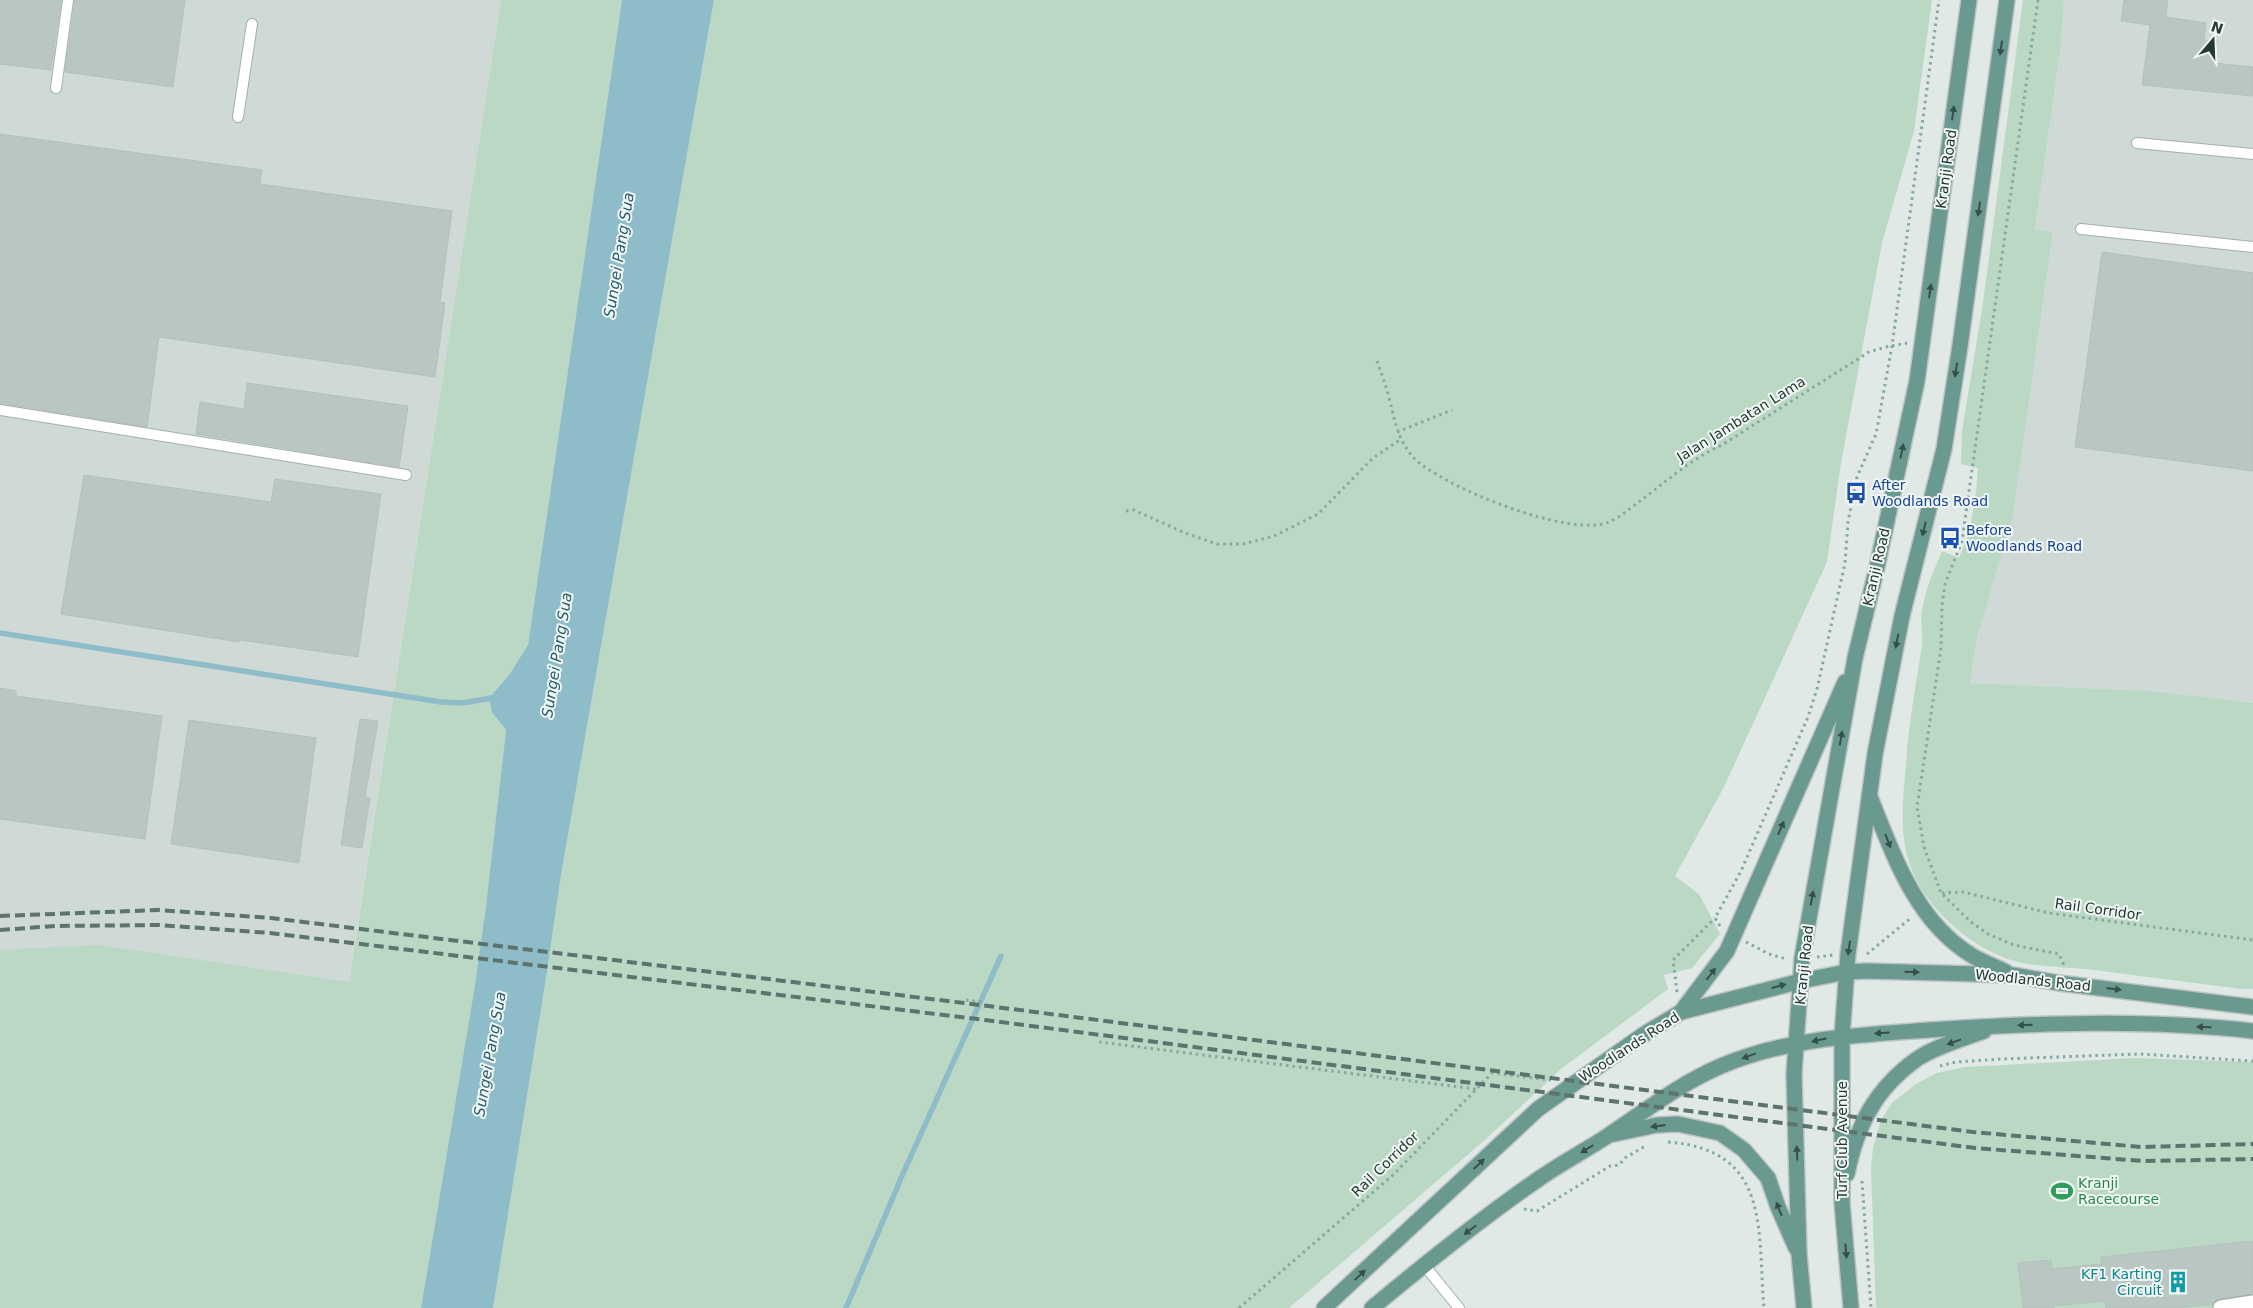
<svg xmlns="http://www.w3.org/2000/svg" width="2253" height="1308" font-family="'DejaVu Sans',sans-serif">
	<style>
		.built { fill: #cfd9d5 }
		.green { fill: #bbd8c5 }
		.water { fill: #8ebcc8 }
		.lines { fill: none; stroke-linecap: round; stroke-linejoin: round }
		.stream { stroke: #8ebcc8; stroke-width: 5.5 }
		.building { fill: #b9c6c2; stroke: #b3c2bd }
		.service-casing { stroke: #a4b0ad; stroke-width: 12 }
		.minor-casing { stroke: #a4b0ad; stroke-width: 18 }
		.primary-casing { stroke: #bdc3c2; stroke-width: 18 }
		.path { stroke: #84a99f; stroke-width: 3; stroke-dasharray: 2.5 4; stroke-linecap: butt }
		.service { stroke: #fff; stroke-width: 10 }
		.minor { stroke: #fff; stroke-width: 15 }
		.primary { stroke: #6a9990; stroke-width: 15 }
		.rail { stroke: #5d736e; stroke-width: 4; stroke-dasharray: 10 5; stroke-linecap: butt }
		.oneway { fill: #35504a }
		.labels { text-anchor: middle; dominant-baseline: central; stroke-width: 4; stroke-linejoin: round; paint-order: stroke }
		.street-label { font-size: 14px; fill: #233733; stroke: #f0f6f3 }
		.transit-label { font-size: 14px; fill: #164399; stroke: #f0f6f3; text-anchor: start }
		.leisure-label { font-size: 14px; fill: #27864d; stroke: #f0f6f3; text-anchor: start }
		.culture-label { font-size: 14px; fill: #0d838f; stroke: #f0f6f3; text-anchor: end }
		.water-label { font-size: 15px; font-style: italic; fill: #255c6c; stroke: #f0f6f3 }
	</style>
	<rect width="100%" height="100%" fill="#e0e9e6"/>
	<g class="built">
		<polygon points="0,0 501,0 298,1308 0,1308"/>
		<polygon points="2064,0 2253,0 2253,703 2151,691 1970,683 1977,638 2013,516 2053,233 2035,229 2061,45"/>
	</g>
	<g class="green">
		<polygon points="501,0 622,0 528,645 509,675 489,698 493,712 506,730 486,906 474,991 421,1308 0,1308 0,950 99,945 349,982"/>
		<polygon points="714,0 1932,0 1914,131 1882,243 1841,463 1827,562 1724,787 1675,876 1699,894 1720,934 1692,968 1664,975 1668,989 1561,1069 1486,1139 1289,1308 493,1308 546,978 561,875"/>
		<path d="M2023,0h41l-3,45 -26,184 18,3 -40,284 -36,122 -7,45 182,8 101,12v286h-12c-46,-6 -93,-12 -139,-18 -26,-4 -53,-3 -79,-8 -50,-10 -104,-59 -116,-108 -9,-36 -2,-69 0,-105 3,-36 10,-70 15,-105 1,-11 -2,-23 0,-34 3,-21 12,-41 20,-60l17,7c13,-28 17,-60 19,-90l-17,-4 1,-33 20,-121z"/>
		<polygon points="2134,1058 2253,1062 2253,1308 1876,1308 1871,1169 1873,1148 1881,1120 1892,1103 1916,1084 1937,1073 1965,1067"/>
	</g>
	<polygon class="water" points="622,0 714,0 561,875 546,978 493,1308 421,1308 474,991 486,906 506,730 492,712 489,698 509,675 528,645"/>
	<g class="lines">
		<g class="stream">
			<polyline points="0,633 441,702 463,703 497,697"/>
			<polyline points="846,1308 902,1176 1001,956"/>
		</g>
	</g>
	<g class="building">
		<polygon points="0,0 61,0 51,70 0,64"/>
		<polygon points="75,0 185,0 173,87 65,72"/>
		<polygon points="2124,0 2168,0 2166,17 2206,23 2204,40 2217,41 2214,63 2253,67 2253,96 2142,85 2150,25 2121,21"/>
		<polygon points="0,134 262,170 260,184 452,211 440,302 445,303 435,377 159,337 147,427 0,403"/>
		<polygon points="2102,252 2253,273 2253,471 2075,447"/>
		<polygon points="247,383 408,406 399,467 196,434 200,402 244,409"/>
		<polygon points="84,475 271,502 275,479 381,494 358,657 240,640 239,642 61,614"/>
		<polygon points="0,688 16,691 16,696 162,716 145,839 0,819"/>
		<polygon points="360,719 378,721 365,797 370,798 362,848 341,845"/>
		<polygon points="189,720 316,738 299,863 171,844"/>
		<polygon points="2253,1241 2253,1294 2220,1299 2212,1304 2178,1308 2106,1308 2105,1301 2053,1306 2054,1308 2023,1308 2018,1263 2051,1260 2052,1269 2102,1264 2101,1257"/>
	</g>
	<g class="lines">
		<g class="service-casing">
			<g id="service">
				<polyline points="56,88 68,0"/>
				<polyline points="238,117 252,24"/>
				<polyline points="2137,143 2253,154"/>
				<polyline points="2081,229 2253,247"/>
				<polyline points="0,410 406,475"/>
				<polyline points="1424,1265 1459,1308"/>
			</g>
		</g>
		<g class="minor-casing">
			<polyline id="minor" points="2221,1308 2253,1303"/>
		</g>
		<g class="primary-casing">
			<g id="primary">
				<path d="M1870,797c24,59 45,123 101,158 11,7 24,11 35,17"/>
				<polyline points="1681,1012 1727,951 1845,682"/>
				<polyline points="1614,1134 1657,1125 1678,1124 1720,1133 1744,1150 1768,1178 1778,1207 1796,1248"/>
				<path d="M1847,1174c10,-49 28,-85 70,-115 19,-13 46,-20 67,-28"/>
				<polyline points="1324,1308 1538,1109 1643,1035 1681,1012 1801,981 1846,972 1867,971 2013,975 2059,983 2253,1007"/>
				<path d="M1372,1308c54,-45 110,-90 168,-130 22,-15 44,-27 66,-41 38,-25 73,-53 115,-71 66,-28 138,-31 208,-36 107,-7 217,-11 324,1"/>
				<polyline points="1804,1308 1799,1254 1794,1074 1802,958 1855,658 1877,567 1917,381 1969,0"/>
				<polyline points="1851,1308 1842,1203 1842,1036 1848,954 1875,754 1902,616 1944,449 1960,346 2007,0"/>
			</g>
		</g>
		<g class="path">
			<polyline points="2038,0 1962,541 1945,584 1942,605 1941,648 1917,807 1924,847 1941,893 1971,922 1988,934 2014,945 2059,954 2065,968"/>
			<path d="M1377,361c4,12 9,24 12,37 6,21 8,41 24,59 27,29 158,82 196,65 13,-6 24,-16 35,-24 25,-19 49,-40 78,-53l147,-93 17,-5 21,-4"/>
			<polyline points="1397,432 1452,410"/>
			<polyline points="1126,511 1134,510 1185,533 1217,544 1243,544 1274,536 1318,514 1373,458 1401,439"/>
			<polyline points="1942,893 1963,892 2049,913 2253,940"/>
			<polyline points="1720,926 1715,918 1741,871 1808,717 1817,689 1845,563 1848,522 1857,477 1876,434 1892,346 1939,0"/>
			<polyline points="1746,942 1769,954 1786,959"/>
			<polyline points="1867,954 1912,917"/>
			<polyline points="1817,957 1833,955"/>
			<polyline points="1677,992 1673,960 1715,918"/>
			<polyline points="966,1000 982,1002"/>
			<polyline points="1099,1042 1476,1089"/>
			<polyline points="1940,1066 1956,1062 2001,1059 2140,1054 2253,1061"/>
			<path d="M1668,1142c104,8 89,89 96,166"/>
			<polyline points="1862,1181 1871,1308"/>
			<polyline points="1524,1209 1537,1211 1610,1166 1619,1165 1625,1158 1647,1145"/>
			<polyline points="1239,1308 1393,1175 1492,1073 1551,1080"/>
		</g>
		<use href="#service" class="service"/>
		<use href="#minor" class="minor"/>
		<use href="#primary" class="primary"/>
		<g class="rail">
			<polyline points="0,916 159,910 271,918 988,1006 1973,1132 2141,1147 2253,1144"/>
			<polyline points="0,930 55,926 159,925 270,933 985,1020 1975,1148 2143,1161 2253,1159"/>
		</g>
	</g>
	<defs><path id="oneway-solid" d="M-6-.8H1V-3.2L6.5 0L1 3.2V.8H-6Z" transform="scale(1.25)"/></defs>
	<g class="oneway">
		<use href="#oneway-solid" transform="translate(2001 48) rotate(98)"/>
		<use href="#oneway-solid" transform="translate(1953 113) rotate(-82)"/>
		<use href="#oneway-solid" transform="translate(1979 209) rotate(98)"/>
		<use href="#oneway-solid" transform="translate(1930 291) rotate(-82)"/>
		<use href="#oneway-solid" transform="translate(1956 370) rotate(99)"/>
		<use href="#oneway-solid" transform="translate(1902 451) rotate(-78)"/>
		<use href="#oneway-solid" transform="translate(1924 529) rotate(104)"/>
		<use href="#oneway-solid" transform="translate(1897 641) rotate(101)"/>
		<use href="#oneway-solid" transform="translate(1841 738) rotate(-80)"/>
		<use href="#oneway-solid" transform="translate(1781 828) rotate(-66)"/>
		<use href="#oneway-solid" transform="translate(1888 841) rotate(68)"/>
		<use href="#oneway-solid" transform="translate(1812 898) rotate(-80)"/>
		<use href="#oneway-solid" transform="translate(1849 948) rotate(98)"/>
		<use href="#oneway-solid" transform="translate(1912 972) rotate(1)"/>
		<use href="#oneway-solid" transform="translate(1711 974) rotate(-52)"/>
		<use href="#oneway-solid" transform="translate(1779 986) rotate(-15)"/>
		<use href="#oneway-solid" transform="translate(2114 989) rotate(7)"/>
		<use href="#oneway-solid" transform="translate(2025 1025) rotate(179)"/>
		<use href="#oneway-solid" transform="translate(2204 1027) rotate(-179)"/>
		<use href="#oneway-solid" transform="translate(1882 1033) rotate(176)"/>
		<use href="#oneway-solid" transform="translate(1819 1040) rotate(168)"/>
		<use href="#oneway-solid" transform="translate(1954 1042) rotate(160)"/>
		<use href="#oneway-solid" transform="translate(1749 1056) rotate(160)"/>
		<use href="#oneway-solid" transform="translate(1658 1126) rotate(173)"/>
		<use href="#oneway-solid" transform="translate(1587 1149) rotate(148)"/>
		<use href="#oneway-solid" transform="translate(1797 1153) rotate(-92)"/>
		<use href="#oneway-solid" transform="translate(1479 1164) rotate(-43)"/>
		<use href="#oneway-solid" transform="translate(1779 1209) rotate(-112)"/>
		<use href="#oneway-solid" transform="translate(1470 1230) rotate(143)"/>
		<use href="#oneway-solid" transform="translate(1846 1251) rotate(85)"/>
		<use href="#oneway-solid" transform="translate(1360 1275) rotate(-43)"/>
	</g>
	<defs>
		<g id="bus-bare" transform="scale(1.725)"><path d="M-5-6H5V4H4V6H2V4H-2V6H-4V4H-5ZM-3.5-4V0h7V-4ZM-3.5 1.2v1.5H-2V1.2ZM2 1.2v1.5H3.5V1.2Z" fill="#1a4fb4" stroke="#f0f6f3" stroke-width="2.5" paint-order="stroke"/></g>
		<g id="stadium-bare" transform="scale(1.725)"><path d="M0-5a6.5 5 0 1 0 0 10a6.5 5 0 1 0 0-10ZM-3.5-1.8h7v3.6h-7Z" fill="#2e9e5b" stroke="#f0f6f3" stroke-width="2.5" paint-order="stroke"/></g>
		<g id="building-bare" transform="scale(1.725)"><path d="M-4-6H4V6H1V3H-1V6H-4ZM-2.5-4.3h1.7v1.8h-1.7ZM.8-4.3h1.7v1.8H.8ZM-2.5-1h1.7V.8h-1.7ZM.8-1h1.7V.8H.8Z" fill="#0f9aa8" stroke="#f0f6f3" stroke-width="2.5" paint-order="stroke"/></g>
	</defs>
	<g fill-rule="evenodd">
		<use href="#bus-bare" x="1856" y="493"/>
		<use href="#bus-bare" x="1950" y="538"/>
		<use href="#stadium-bare" x="2062" y="1191"/>
		<use href="#building-bare" x="2178" y="1282"/>
	</g>
	<g class="labels">
		<g class="street-label">
			<text transform="translate(1946 169) rotate(-82)">Kranji Road</text>
			<text transform="translate(1741 419) rotate(-32)">Jalan Jambatan Lama</text>
			<text transform="translate(1876 567) rotate(-77)">Kranji Road</text>
			<text transform="translate(2098 909) rotate(8)">Rail Corridor</text>
			<text transform="translate(1804 965) rotate(-84)">Kranji Road</text>
			<text transform="translate(2033 980) rotate(6)">Woodlands Road</text>
			<text transform="translate(1629 1047) rotate(-33)">Woodlands Road</text>
			<text transform="translate(1842 1140) rotate(-90)">Turf Club Avenue</text>
			<text transform="translate(1385 1164) rotate(-44)">Rail Corridor</text>
		</g>
		<g class="transit-label">
			<text x="1872" y="485">After<tspan x="1872" dy="16">Woodlands Road</tspan></text>
			<text x="1966" y="530">Before<tspan x="1966" dy="16">Woodlands Road</tspan></text>
		</g>
		<g class="leisure-label">
			<text x="2078" y="1183">Kranji<tspan x="2078" dy="16">Racecourse</tspan></text>
		</g>
		<g class="culture-label">
			<text x="2162" y="1274">KF1 Karting<tspan x="2162" dy="16">Circuit</tspan></text>
		</g>
		<g class="water-label">
			<text transform="translate(619 255) rotate(-81)">Sungei Pang Sua</text>
			<text transform="translate(557 655) rotate(-81)">Sungei Pang Sua</text>
			<text transform="translate(490 1054) rotate(-80)">Sungei Pang Sua</text>
		</g>
	</g>
	<g transform="translate(2213 40) rotate(19)" stroke="#f0f6f3" stroke-width="4" paint-order="stroke">
	<path d="M0-4L9 19L0 12L-9 19Z" fill="#233733"/>
	<text y="-8" font-size="14" font-weight="bold" text-anchor="middle" fill="#233733">N</text>
	</g>
</svg>
